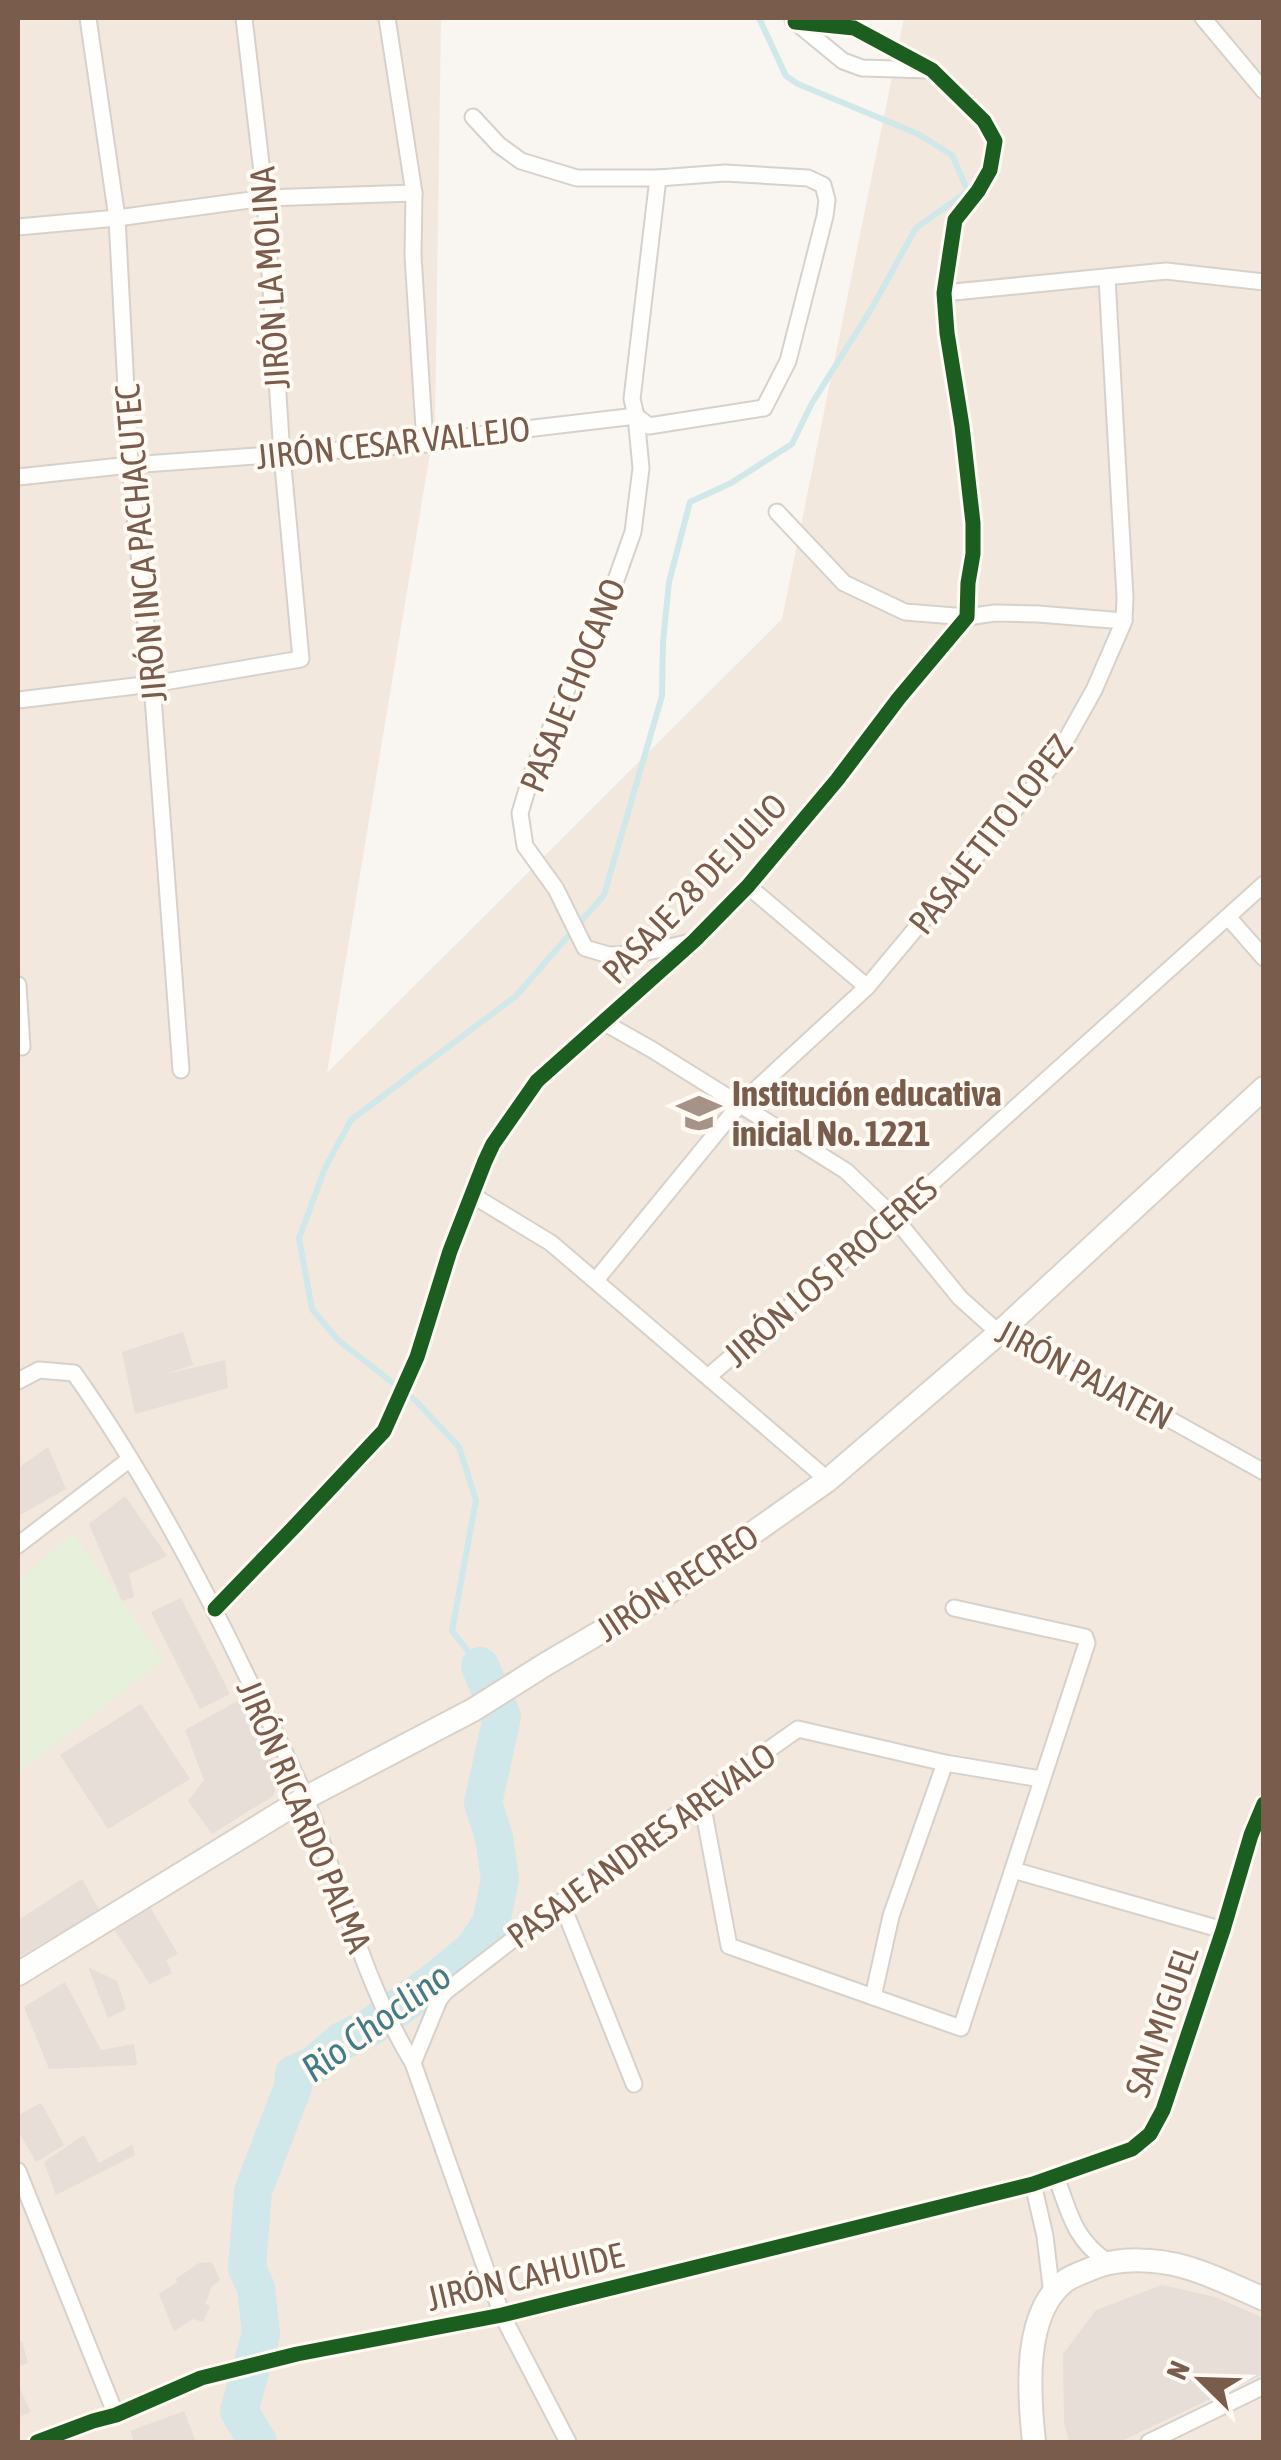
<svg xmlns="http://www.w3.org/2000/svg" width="1281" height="2460" font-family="'Asap Condensed',sans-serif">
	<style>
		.residential { fill: #f2e8de }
		.green { fill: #e7f0db }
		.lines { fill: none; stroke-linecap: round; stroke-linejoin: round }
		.stream { stroke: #d0e8ea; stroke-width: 6 }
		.river { stroke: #d0e8ea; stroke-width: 38 }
		.building { fill: #e6ded7 }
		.minor-casing { stroke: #d7d1cb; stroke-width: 19 }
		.secondary-casing { stroke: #d9d2cb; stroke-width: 26 }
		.minor { stroke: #fefefd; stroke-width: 15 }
		.secondary { stroke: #fefefd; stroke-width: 22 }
		.cycleway-casing { stroke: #fffaf3; stroke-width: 21 }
		.cycleway { stroke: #1b5e20; stroke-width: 15 }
		.labels { text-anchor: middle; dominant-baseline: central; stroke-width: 8; stroke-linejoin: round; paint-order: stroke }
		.street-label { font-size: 35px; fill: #7a5c4d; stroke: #fffaf3 }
		.poi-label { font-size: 35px; font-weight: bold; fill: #7a5c4d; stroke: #fffaf3; text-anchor: start }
		.water-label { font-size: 38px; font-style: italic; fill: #437c86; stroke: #fffaf3 }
	</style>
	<rect width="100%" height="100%" fill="#f9f5f0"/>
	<polygon class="residential" points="18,18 441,18 435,423 327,1073 782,619 904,18 1263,18 1263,2442 18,2442"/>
	<polygon class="green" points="74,1534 164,1660 18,1773 18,1580"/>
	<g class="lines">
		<polyline class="stream" points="480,1666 452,1631 476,1500 459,1447 416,1401 338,1340 312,1309 299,1238 325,1168 351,1120 516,996 604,895 662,696 663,642 669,582 690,502 731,483 792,444 812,403 873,306 916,228 968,191 952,155 918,134 798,84 786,76 759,18"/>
		<polyline class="river" points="258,2442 239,2411 261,2334 256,2288 247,2268 253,2191 293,2087 294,2074 314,2065 342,2041 372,2026 434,1982 474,1949 491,1923 500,1879 494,1837 483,1803 502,1717 480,1666"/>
	</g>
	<g class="building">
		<polygon points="183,1332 193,1365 163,1375 225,1360 228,1388 135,1414 122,1352"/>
		<polygon points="48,1447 66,1489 18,1516 18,1468"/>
		<polygon points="125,1496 167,1556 129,1574 134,1597 122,1601 89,1524"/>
		<polygon points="181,1598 230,1694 200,1709 151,1612"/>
		<polygon points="243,1698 280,1776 273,1796 212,1834 188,1801 204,1780 185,1730"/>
		<polygon points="141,1704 190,1779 108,1829 60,1755"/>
		<polygon points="82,1879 99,1910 18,1958 18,1920"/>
		<polygon points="147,1902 178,1954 166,1960 172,1973 150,1984 112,1926"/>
		<polygon points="88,1967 117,1981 126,2009 108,2018"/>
		<polygon points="65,1982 101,2050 134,2044 137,2065 49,2069 24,2007"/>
		<polygon points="41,2103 64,2145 36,2162 18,2130 18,2115"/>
		<polygon points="84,2135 99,2163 132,2145 135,2155 56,2195 44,2162"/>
		<polygon points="212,2262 220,2280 212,2286 205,2304 210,2306 203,2322 193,2319 174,2331 159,2294 177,2282 176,2279 199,2263"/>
		<polygon points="1162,2285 1215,2297 1264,2318 1264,2374 1119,2442 1069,2442 1064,2423 1063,2354 1096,2310"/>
		<polygon points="22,2341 28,2363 18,2366 18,2343"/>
		<polygon points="18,2385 31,2412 18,2417"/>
		<polygon points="184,2411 196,2442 134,2442 130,2431"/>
	</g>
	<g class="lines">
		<g class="minor-casing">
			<g id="minor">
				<polyline points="88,18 117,218 130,465 152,684 181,1070"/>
				<polyline points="387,18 414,193 413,256 425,444"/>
				<polyline points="1203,18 1264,91"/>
				<polyline points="793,20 843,61 862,68 929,70"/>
				<polyline points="658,178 632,399 636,416 641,468 633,532 611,594 573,675 532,773 520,813 525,846 556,889 585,948 609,955 639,954 691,942"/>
				<polyline points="18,227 117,218 265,198 414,193"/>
				<polyline points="944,293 1166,271 1264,282"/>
				<polyline points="18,477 130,465 425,444 484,434 636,416 649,426 764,408 788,361 825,216 827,200 823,185 808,178 725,173 658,178 577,178 521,161 499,145 473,117"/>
				<polyline points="777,512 844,583 905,612 967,617 995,613 1038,614 1124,621"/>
				<polyline points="18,700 152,684 301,659 282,455 265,198 244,18"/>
				<polyline points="748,886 867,987"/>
				<polyline points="1228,917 1264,958"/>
				<polyline points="18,985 22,1047"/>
				<polyline points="603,1022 651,1049 846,1171 894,1217 960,1298 999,1333 1151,1409 1264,1472"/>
				<polyline points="472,1195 551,1243 828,1480"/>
				<polyline points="596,1280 740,1104 867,987 1052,765 1094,690 1124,621 1125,597 1107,278"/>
				<polyline points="709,1376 894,1217 1264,884"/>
				<path d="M18,1381l21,-11 35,3c70,99 128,208 180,318 18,37 38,73 53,111 34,86 57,181 106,261l89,252 66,127"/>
				<polyline points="18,1545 130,1459"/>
				<polyline points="215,1609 296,1525 384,1431 417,1357 450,1251 485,1161 493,1144 537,1081 694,941 748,886 837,780 899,698 967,617 968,583 973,554 973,523 962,426 947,333 944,293 955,220 978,191 990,170 995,141 984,121 932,70 854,28 795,22"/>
				<polyline points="701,1797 729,1946 961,2028 1087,1643 1085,1637 954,1608"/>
				<polyline points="1013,1870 1223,1930"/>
				<polyline points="562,1904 634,2084"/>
				<polyline points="873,1997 891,1916 945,1763"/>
				<polyline points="413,2063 439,2000 445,1992 652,1832 798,1729 945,1763 1041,1779"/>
				<polyline points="18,2171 116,2415"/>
				<path d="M1056,2176c13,36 18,64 52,86"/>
				<polyline points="1033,2184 1045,2236 1052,2295"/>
				<polyline points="37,2442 93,2421 116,2415 201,2378 297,2354 502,2315 1033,2184 1132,2149 1150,2134 1163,2110 1223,1930 1251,1835 1264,1804"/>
				<polyline points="1149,2442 1264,2386"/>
			</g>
		</g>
		<g class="secondary-casing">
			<g id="secondary">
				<polyline points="18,1974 305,1798 473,1710 546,1664 669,1592 828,1480 999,1333 1264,1088"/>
				<path d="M1034,2442c-5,-46 -12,-128 31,-161 8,-6 19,-9 28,-13 26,-11 64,-9 92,-1 26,7 53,21 79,32"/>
			</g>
		</g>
		<use href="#minor" class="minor"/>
		<use href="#secondary" class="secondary"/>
		<g class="cycleway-casing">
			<g id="cycleway">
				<polyline points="215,1609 296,1525 384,1431 417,1357 450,1251 485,1161 493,1144 537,1081 694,941 748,886 837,780 899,698 967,617 968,583 973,554 973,523 962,426 947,333 944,293 955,220 978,191 990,170 995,141 984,121 932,70 854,28 795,22"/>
				<polyline points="37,2442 93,2421 116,2415 201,2378 297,2354 502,2315 1033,2184 1132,2149 1150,2134 1163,2110 1223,1930 1251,1835 1264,1804"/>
			</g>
		</g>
		<use href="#cycleway" class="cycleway"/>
	</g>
	<defs>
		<g id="school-bare" transform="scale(3.45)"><path d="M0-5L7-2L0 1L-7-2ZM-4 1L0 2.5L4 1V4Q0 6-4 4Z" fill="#a69286" stroke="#fffaf3" stroke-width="2.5" paint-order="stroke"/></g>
	</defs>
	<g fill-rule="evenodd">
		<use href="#school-bare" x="699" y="1113"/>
	</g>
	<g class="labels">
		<g class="street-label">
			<text transform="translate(269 278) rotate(-94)">JIRÓN LA MOLINA</text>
			<text transform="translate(393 442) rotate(-6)">JIRÓN CESAR VALLEJO</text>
			<text transform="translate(140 543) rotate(-95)">JIRÓN INCA PACHACUTEC</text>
			<text transform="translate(572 685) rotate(-68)">PASAJE CHOCANO</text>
			<text transform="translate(990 834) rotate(-52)">PASAJE TITO LOPEZ</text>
			<text transform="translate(694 888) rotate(-46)">PASAJE 28 DE JULIO</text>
			<text transform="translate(830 1271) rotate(-41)">JIRÓN LOS PROCERES</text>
			<text transform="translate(1085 1374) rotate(28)">JIRÓN PAJATEN</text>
			<text transform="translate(677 1582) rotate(-33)">JIRÓN RECREO</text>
			<text transform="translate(305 1816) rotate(67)">JIRÓN RICARDO PALMA</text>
			<text transform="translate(641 1845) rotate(-36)">PASAJE ANDRES AREVALO</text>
			<text transform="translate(1161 2021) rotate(-71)">SAN MIGUEL</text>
			<text transform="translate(525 2276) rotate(-13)">JIRÓN CAHUIDE</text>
		</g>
		<g class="poi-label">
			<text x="732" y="1093">Institución educativa<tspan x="732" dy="40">inicial No. 1221</tspan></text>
		</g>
		<g class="water-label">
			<text transform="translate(376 2022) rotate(-36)">Rio Choclino</text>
		</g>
	</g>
	<rect width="1281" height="2460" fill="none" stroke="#7a5c4d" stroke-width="40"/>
	<g transform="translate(1201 2380) rotate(293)" stroke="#fffaf3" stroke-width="8" paint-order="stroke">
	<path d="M0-8L18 38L0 25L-18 38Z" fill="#7a5c4d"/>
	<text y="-15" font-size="28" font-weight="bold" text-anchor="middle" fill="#7a5c4d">N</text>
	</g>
</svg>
